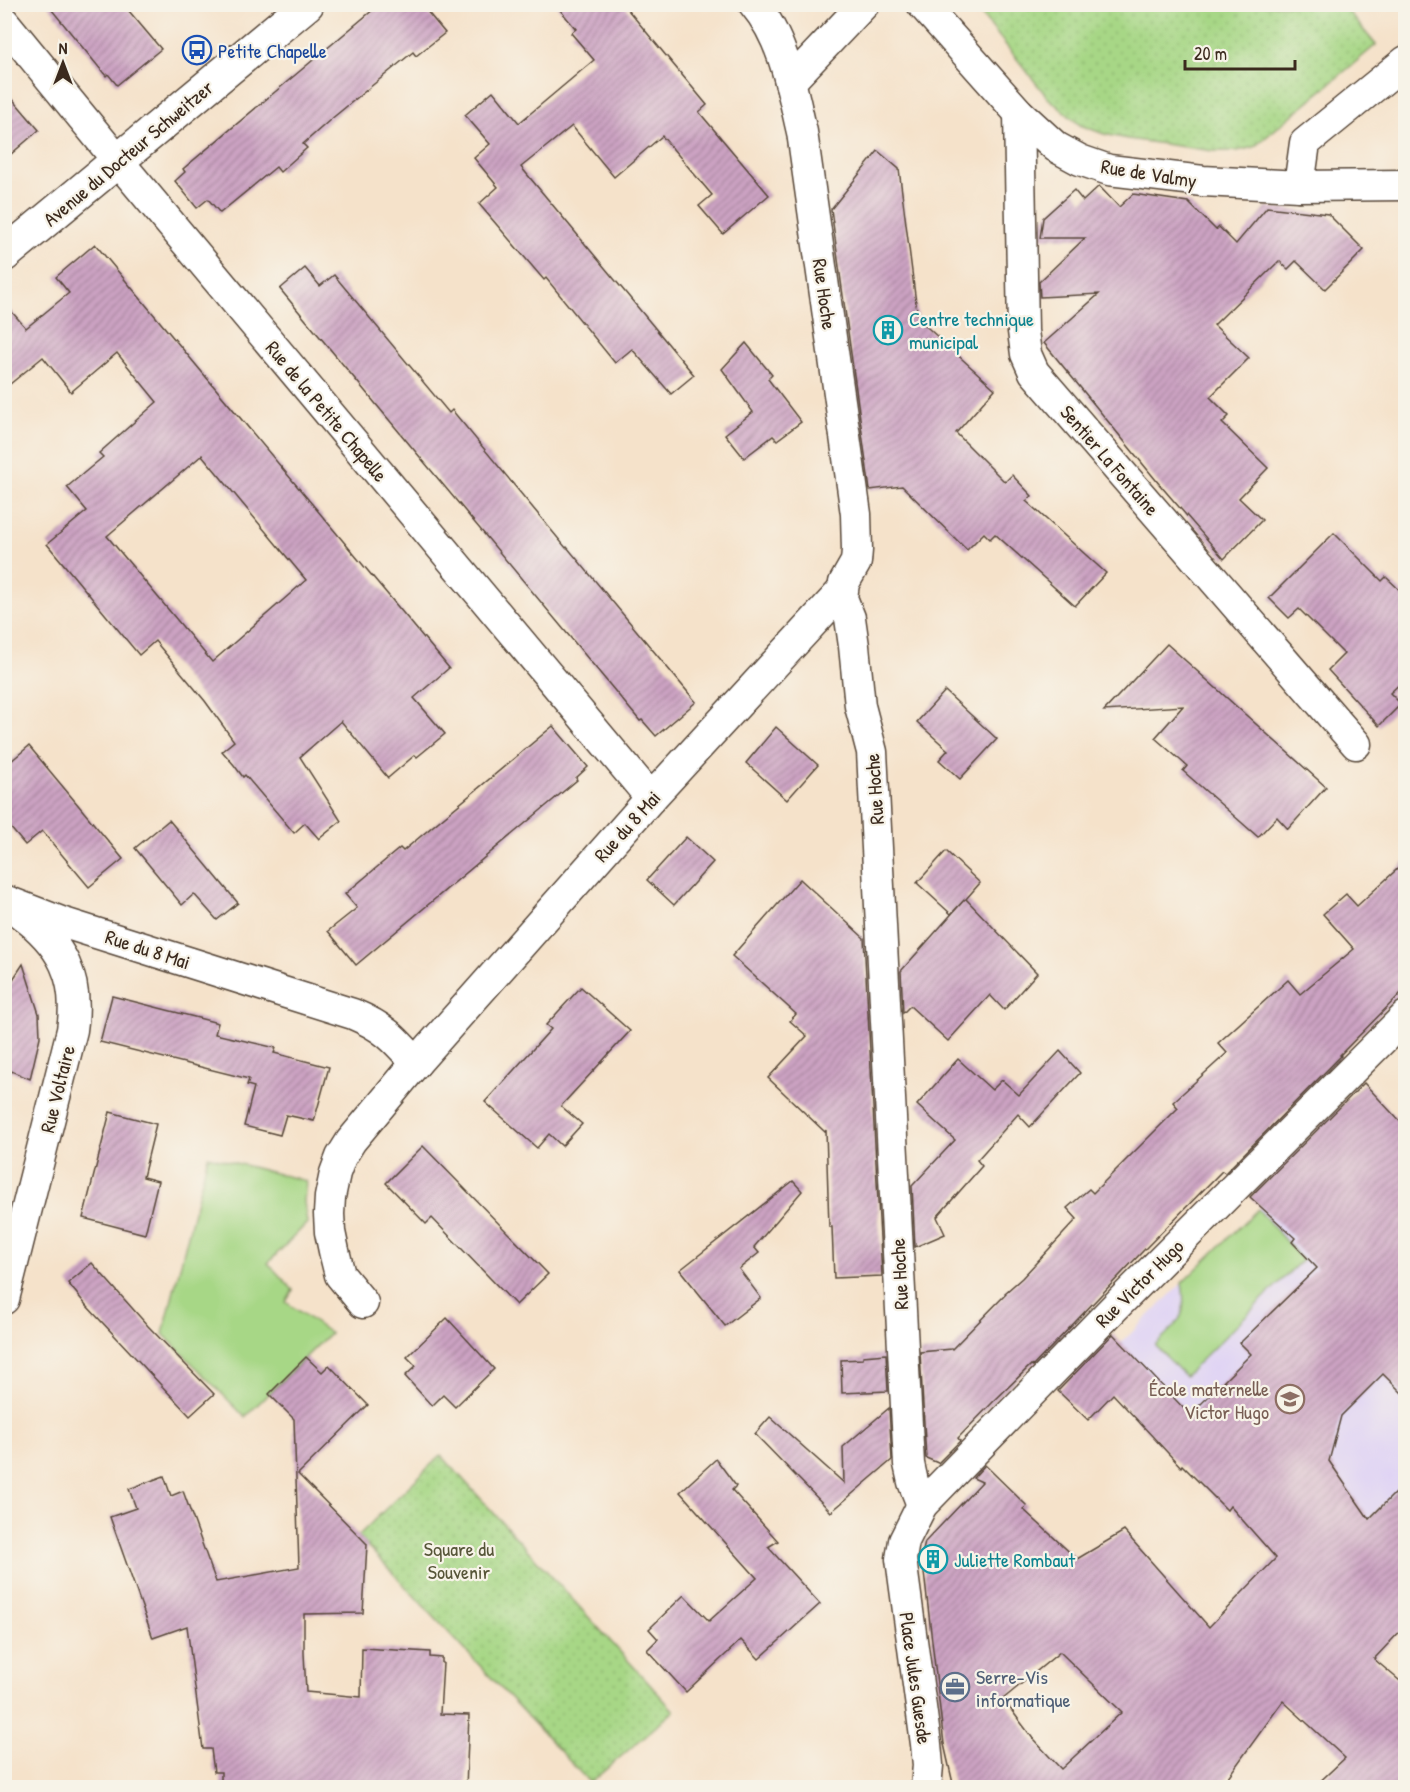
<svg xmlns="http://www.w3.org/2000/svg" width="1410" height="1792" font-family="'Patrick Hand',sans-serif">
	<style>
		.built { fill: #e0d4f4 }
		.green { fill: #a7d786; stroke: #718052; stroke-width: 1.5 }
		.park { fill: url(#park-dots); stroke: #718052; stroke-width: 1.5 }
		.building { fill: url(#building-hatch); fill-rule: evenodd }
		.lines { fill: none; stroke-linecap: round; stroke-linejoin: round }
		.minor-casing { stroke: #574638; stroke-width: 33 }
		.tertiary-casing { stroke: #574638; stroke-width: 36 }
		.minor { stroke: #fff; stroke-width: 30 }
		.tertiary { stroke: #fff; stroke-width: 33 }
		.labels { text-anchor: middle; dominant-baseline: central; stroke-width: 4.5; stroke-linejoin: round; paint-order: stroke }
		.transit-label { font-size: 20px; fill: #164399; stroke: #f7f3e8; text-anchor: start }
		.street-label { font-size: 20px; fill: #3b2a1e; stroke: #f7f3e8 }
		.culture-label { font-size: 20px; fill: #0d838f; stroke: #f7f3e8; text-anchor: start }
		.education-label { font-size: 20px; fill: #785e54; stroke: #f7f3e8; text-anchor: end }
		.park-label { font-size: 20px; fill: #565538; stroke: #f7f3e8 }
		.service-label { font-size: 20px; fill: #4e5e75; stroke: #f7f3e8; text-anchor: start }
	</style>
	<defs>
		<pattern id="park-dots" width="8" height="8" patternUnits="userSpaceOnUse" patternTransform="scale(1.5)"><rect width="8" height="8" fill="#a7d786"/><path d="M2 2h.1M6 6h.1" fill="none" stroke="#91b973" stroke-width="1.8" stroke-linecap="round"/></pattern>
		<pattern id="building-hatch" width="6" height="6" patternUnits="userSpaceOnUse" patternTransform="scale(1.5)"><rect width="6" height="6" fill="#cca3c3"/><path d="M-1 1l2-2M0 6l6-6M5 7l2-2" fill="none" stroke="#a7859e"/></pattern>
	</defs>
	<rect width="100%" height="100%" fill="#f7f3e8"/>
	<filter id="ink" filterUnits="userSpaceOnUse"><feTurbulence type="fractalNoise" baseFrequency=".0167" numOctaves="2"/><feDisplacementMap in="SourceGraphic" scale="12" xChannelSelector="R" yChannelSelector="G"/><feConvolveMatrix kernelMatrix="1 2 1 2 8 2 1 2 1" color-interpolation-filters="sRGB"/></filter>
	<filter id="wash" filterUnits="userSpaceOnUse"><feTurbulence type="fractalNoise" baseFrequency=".008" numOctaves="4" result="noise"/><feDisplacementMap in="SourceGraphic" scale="24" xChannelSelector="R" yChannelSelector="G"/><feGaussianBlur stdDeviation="1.35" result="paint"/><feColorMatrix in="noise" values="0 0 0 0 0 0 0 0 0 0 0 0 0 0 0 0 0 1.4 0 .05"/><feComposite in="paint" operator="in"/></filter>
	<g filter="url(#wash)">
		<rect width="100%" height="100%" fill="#f5e2ca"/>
		<polygon class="built" points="1271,1196 1405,1329 1405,1482 1360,1527 1210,1437 1121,1343"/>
		<g class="green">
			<polygon points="208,1156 306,1181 304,1202 307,1223 268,1263 293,1290 286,1302 330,1333 245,1417 163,1334"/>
			<path d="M1258,1209l44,51 -117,116 -30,-31c24,-24 33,-26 27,-62z"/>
		</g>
		<g class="park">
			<polygon points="974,5 1343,5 1376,45 1254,147 1237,151 1213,151 1128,139 1104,134 1080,125 1048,98"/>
			<polygon points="441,1455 674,1711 590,1783 358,1536"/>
		</g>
		<g id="blocks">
			<g class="building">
				<polygon points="47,4 123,4 161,49 117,85 108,74 106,76"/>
				<polygon points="380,4 421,4 445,33 416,56 413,52 330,120 303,144 307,148 280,172 276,167 220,213 208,199 197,208 175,181 185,172 183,169"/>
				<polygon points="555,4 623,4 707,105 699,112 769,195 723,234 699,206 712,195 662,136 614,177 572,126 521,167 694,375 671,394 632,349 615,363 546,278 544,280 479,204 498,187 474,158 490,144 465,115 493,91 519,123 594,60 571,33 576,29"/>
				<polygon points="4,89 39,130 4,160"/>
				<polygon points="878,151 899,169 918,319 995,389 956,433 1005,482 1012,475 1032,496 1026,501 1106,573 1075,606 995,534 990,539 984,533 967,550 902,486 870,490 831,209"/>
				<polygon points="1099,186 1119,207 1133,194 1188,202 1216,230 1219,227 1236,244 1267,207 1328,214 1364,250 1325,289 1296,261 1288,269 1279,261 1214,325 1249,358 1210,397 1229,416 1222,423 1268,468 1239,498 1262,520 1224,559 1160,485 1044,343 1099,294 1040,297 1039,282 1085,238 1040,238 1043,218 1074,190 1083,201"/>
				<path d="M95,244l354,424 -35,30 31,36 -28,23 -2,-2 -27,23 -47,-57 -41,36 41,64 -22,18 -14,-16 -11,10 -49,-58 -2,2 -9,-12 -12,-14 12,-10 -29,-40 -50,-60 -16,14 -92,-111 40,-33 -20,-24 36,-30 -4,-4 58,-51 -40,-49 -46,39 -28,-35 -39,32v-86l22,25 43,-35 -13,-16zM202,455l104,125 -94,82 -105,-126z"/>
				<polygon points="305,268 320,286 334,275 449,413 452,410 566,548 567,547 696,702 656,736 642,720 640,721 280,289"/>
				<polygon points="746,343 772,375 768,379 801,422 777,440 773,436 744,458 725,434 753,412 722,369"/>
				<polygon points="1334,533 1382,581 1386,577 1406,596 1406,678 1390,693 1401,704 1379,726 1328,670 1344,654 1299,609 1289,618 1269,598"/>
				<polygon points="1167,644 1326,787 1288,829 1277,817 1258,837 1183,771 1187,766 1155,738 1183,706 1104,711"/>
				<polygon points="945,691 997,739 960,779 939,760 948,750 917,722"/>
				<polygon points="553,726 588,767 576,778 577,780 356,965 328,931 357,908 345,894 400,848 403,851"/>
				<polygon points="776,727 818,765 787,800 746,763"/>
				<polygon points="29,746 123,859 89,887 42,831 25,845 4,820 4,767"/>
				<polygon points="169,820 238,903 217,920 194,894 182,905 135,848"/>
				<polygon points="686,837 713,862 674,905 647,880"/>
				<polygon points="946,851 980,883 966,899 1037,973 1004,1010 990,995 948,1041 910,1006 903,1013 901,971 965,899 951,914 917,883"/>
				<polygon points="1406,861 1406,988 1340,1055 1341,1056 1225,1173 1222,1171 1143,1251 1033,1366 1031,1365 993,1402 958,1438 960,1441 938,1463 926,1458 920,1352 952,1349 1006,1294 1005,1293 1022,1278 1077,1219 1067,1208 1089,1189 1093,1193 1178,1108 1173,1102 1227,1053 1218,1043 1288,980 1300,994 1354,949 1323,914 1346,894 1357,906"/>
				<polygon points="800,879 864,938 882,1276 834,1278 832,1227 829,1227 826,1130 825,1132 768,1078 807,1036 790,1021 796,1014 732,956"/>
				<polygon points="23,964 39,1014 40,1037 30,1079 4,1068 4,993"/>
				<polygon points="581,987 630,1031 561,1106 582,1124 562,1146 549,1134 537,1148 485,1102 551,1029 546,1025"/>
				<polygon points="112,996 218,1023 215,1034 276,1048 274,1053 329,1067 314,1121 286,1115 280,1135 244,1126 254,1087 247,1085 249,1079 100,1042"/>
				<polygon points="1060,1051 1080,1073 1030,1127 1018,1114 977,1160 982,1166 937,1217 945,1234 915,1247 912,1186 955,1140 917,1105 958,1059 992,1090 1002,1080 1019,1095"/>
				<path d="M1364,1083l42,45v269l-23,-23 -42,42 -12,45 40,58 37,-37v143l-32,34 32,27v102h-93l32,-30 -62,-57 -63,87h-266l-10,-44 -22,-189 3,-13 57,-60 -9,-4 12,-13 42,41 -4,3 54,50 47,-28 85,96 67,-69 -46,-52 -3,4 -45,-45 -1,2 -68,-73 -25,26 -30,-29 55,-57 77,81 61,-61 -11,-11 77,-75 -25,-26 3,-4 -45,-41zM1060,1652l62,60 -61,57 -27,-29 -31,-41z"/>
				<polygon points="110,1112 156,1124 143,1177 158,1181 145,1234 83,1218"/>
				<polygon points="423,1146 548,1274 516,1305 432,1218 426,1224 386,1183"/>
				<polygon points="793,1181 802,1191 754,1247 759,1253 739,1269 761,1298 725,1326 680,1270"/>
				<polygon points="92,1263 148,1326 214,1394 190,1416 86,1305 68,1283"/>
				<polygon points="447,1318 494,1369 455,1407 443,1395 432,1406 405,1376 416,1366 407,1357"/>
				<polygon points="886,1354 888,1391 842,1393 841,1360 863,1359 863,1356"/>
				<polygon points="306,1357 322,1372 329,1365 368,1405 298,1474 367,1544 363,1613 304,1614 304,1653 306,1692 361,1697 362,1648 430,1652 430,1657 442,1658 442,1663 443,1663 440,1714 469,1715 466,1788 221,1788 221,1772 214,1772 211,1749 203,1749 187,1626 153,1638 110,1517 136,1508 129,1489 164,1476 171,1496 183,1491 216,1582 299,1567 294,1419 269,1394"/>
				<polygon points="889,1408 892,1460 831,1512 755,1434 770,1417 844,1483 843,1447"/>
				<polygon points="716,1459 736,1486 732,1490 778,1541 768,1547 820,1604 759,1659 741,1640 686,1692 647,1650 658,1639 649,1629 684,1595 709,1621 757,1578 680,1492"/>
			</g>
		</g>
	</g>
	<g filter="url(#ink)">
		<use href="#blocks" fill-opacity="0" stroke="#574638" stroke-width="1.5"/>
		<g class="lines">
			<g class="minor-casing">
				<g id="minor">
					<path d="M754,4c30,35 38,86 48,128l54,382 1,36 -1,12 -12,21 -2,15 8,20 4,28 6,60 12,46 37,712 4,18 9,23"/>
					<polyline points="922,4 1019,113 1056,147 1080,160 1109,170 1203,181 1299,186 1406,185"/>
					<polyline points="4,22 118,161 651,798"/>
					<polyline points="790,82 864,4"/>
					<polyline points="1019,113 1023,331 1026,354 1034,372 1356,744"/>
					<polyline points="1299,186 1305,143 1406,61"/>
					<path d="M4,900l57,22 292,92c31,13 41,24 63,49l235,-265 191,-207"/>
					<path d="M4,1299l68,-269c8,-52 -10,-86 -52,-117"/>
					<polyline points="363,1303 340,1275 334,1251 330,1232 329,1214 330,1197 335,1173 341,1157 351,1141 416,1063"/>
					<polyline points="926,1788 928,1765 926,1744 901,1559 904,1541 922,1505 1114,1308 1406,1016"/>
				</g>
			</g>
			<g class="tertiary-casing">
				<polyline id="tertiary" points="4,255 307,4"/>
			</g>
			<use href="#minor" class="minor"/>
			<use href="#tertiary" class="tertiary"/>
		</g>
	</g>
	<defs>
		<g id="bus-ring" transform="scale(1.5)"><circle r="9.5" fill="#f7f3e8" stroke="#1a4fb4" stroke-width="1.5"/><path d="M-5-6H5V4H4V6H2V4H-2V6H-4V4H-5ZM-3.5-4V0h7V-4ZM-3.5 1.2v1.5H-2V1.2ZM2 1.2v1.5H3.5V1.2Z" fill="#1a4fb4"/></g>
		<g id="building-ring" transform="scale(1.5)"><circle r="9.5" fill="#f7f3e8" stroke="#0f9aa8" stroke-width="1.5"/><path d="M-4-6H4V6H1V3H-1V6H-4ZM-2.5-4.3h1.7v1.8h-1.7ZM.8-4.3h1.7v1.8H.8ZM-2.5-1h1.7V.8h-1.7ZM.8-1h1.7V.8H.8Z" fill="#0f9aa8"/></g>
		<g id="school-ring" transform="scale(1.5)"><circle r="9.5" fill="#f7f3e8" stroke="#8d6e63" stroke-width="1.5"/><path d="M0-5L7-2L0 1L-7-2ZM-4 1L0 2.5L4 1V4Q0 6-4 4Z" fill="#8d6e63"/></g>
		<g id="office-ring" transform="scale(1.5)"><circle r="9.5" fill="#f7f3e8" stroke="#5c6f8a" stroke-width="1.5"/><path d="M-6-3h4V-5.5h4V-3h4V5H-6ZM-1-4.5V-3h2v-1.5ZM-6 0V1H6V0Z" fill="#5c6f8a"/></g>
	</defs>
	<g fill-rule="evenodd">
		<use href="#bus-ring" x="197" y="50"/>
		<use href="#building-ring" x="888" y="330"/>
		<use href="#school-ring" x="1290" y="1399"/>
		<use href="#building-ring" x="933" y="1559"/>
		<use href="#office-ring" x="955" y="1687"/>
	</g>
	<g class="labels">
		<g class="transit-label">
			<text x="218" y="50">Petite Chapelle</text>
		</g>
		<g class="street-label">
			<text transform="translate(128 153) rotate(-40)">Avenue du Docteur Schweitzer</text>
			<text transform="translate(1149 173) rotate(9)">Rue de Valmy</text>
			<text transform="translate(825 294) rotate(82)">Rue Hoche</text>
			<text transform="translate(327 411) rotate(50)">Rue de la Petite Chapelle</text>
			<text transform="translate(1110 460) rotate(49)">Sentier La Fontaine</text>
			<text transform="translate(874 789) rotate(-94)">Rue Hoche</text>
			<text transform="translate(627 826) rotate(-48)">Rue du 8 Mai</text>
			<text transform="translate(148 949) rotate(18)">Rue du 8 Mai</text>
			<text transform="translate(57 1089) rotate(-76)">Rue Voltaire</text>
			<text transform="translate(899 1274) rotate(-93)">Rue Hoche</text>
			<text transform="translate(1139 1283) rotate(-45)">Rue Victor Hugo</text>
			<text transform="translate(916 1678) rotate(82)">Place Jules Guesde</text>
		</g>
		<g class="culture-label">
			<text x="909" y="318">Centre technique<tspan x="909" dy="23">municipal</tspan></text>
			<text x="954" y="1559">Juliette Rombaut</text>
		</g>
		<g class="education-label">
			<text x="1269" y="1388">École maternelle<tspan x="1269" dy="23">Victor Hugo</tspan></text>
		</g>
		<g class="park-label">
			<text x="459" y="1548">Square du<tspan x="459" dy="23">Souvenir</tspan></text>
		</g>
		<g class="service-label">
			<text x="976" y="1676">Serre-Vis<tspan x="976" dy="23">informatique</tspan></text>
		</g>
	</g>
	<rect width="1410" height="1792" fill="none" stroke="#f7f3e8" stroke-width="24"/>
	<g transform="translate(63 63)" stroke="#f7f3e8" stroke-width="4.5" paint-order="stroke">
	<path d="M0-4.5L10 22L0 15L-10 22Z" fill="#3b2a1e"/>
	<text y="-9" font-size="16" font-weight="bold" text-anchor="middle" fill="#3b2a1e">N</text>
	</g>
	<path d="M1185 60v9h110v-9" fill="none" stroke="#3b2a1e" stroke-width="3"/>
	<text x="1194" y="60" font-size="18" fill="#3b2a1e" stroke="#f7f3e8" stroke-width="4.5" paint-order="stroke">20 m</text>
</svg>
